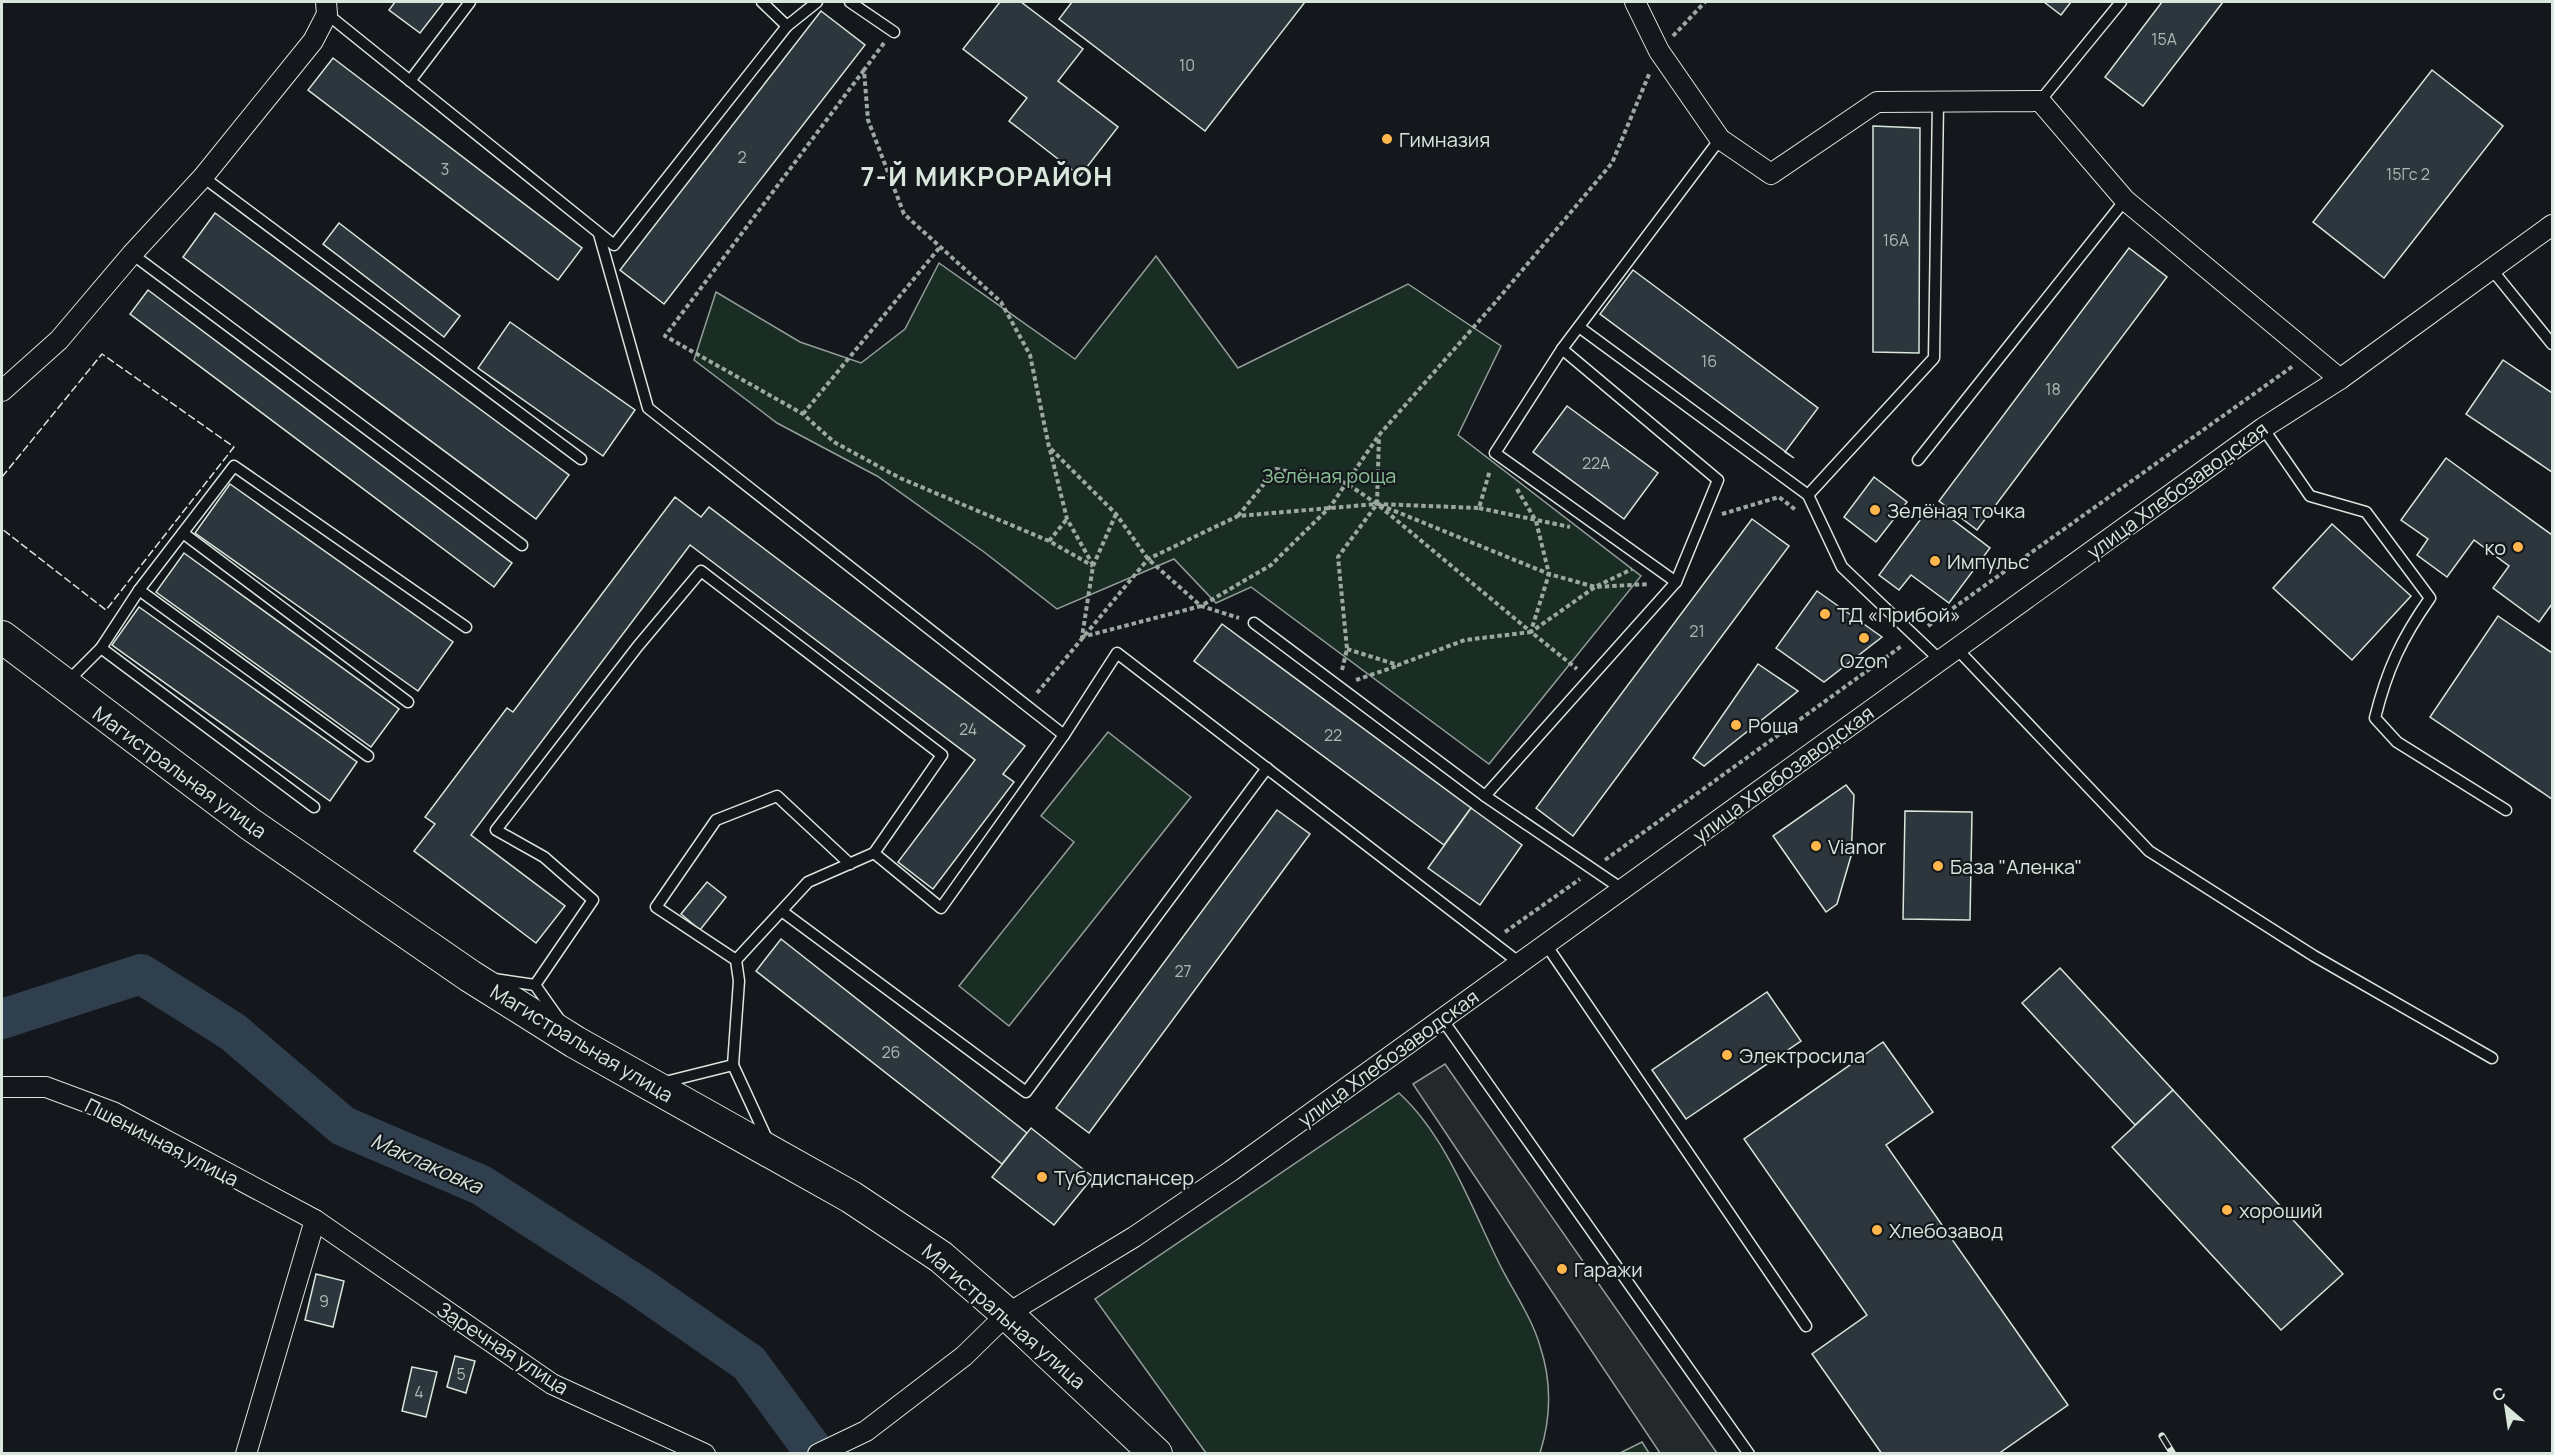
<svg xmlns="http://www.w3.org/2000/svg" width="2554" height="1455" font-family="Manrope,sans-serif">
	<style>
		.green { fill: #1a2d24; stroke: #939e99; stroke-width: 1.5 }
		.parking { fill: #24282b; stroke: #939e99; stroke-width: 1.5 }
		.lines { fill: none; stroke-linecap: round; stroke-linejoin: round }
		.river { stroke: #2f3f4d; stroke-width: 40 }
		.building { fill: #2c363c; stroke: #d8e6dc; stroke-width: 1.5 }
		.lane-casing { stroke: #d8e6dc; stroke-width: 13 }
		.street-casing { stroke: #d8e6dc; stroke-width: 22 }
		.primary-casing { stroke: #d8e6dc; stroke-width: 34 }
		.path { stroke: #9da8a2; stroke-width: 4; stroke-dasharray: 4.5 3; stroke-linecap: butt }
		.lane { stroke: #14181c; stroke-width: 10 }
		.street { stroke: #14181c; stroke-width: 20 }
		.primary { stroke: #14181c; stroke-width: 32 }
		.rail-casing { stroke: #d8e6dc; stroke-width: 7 }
		.rail { stroke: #14181c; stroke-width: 4.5; stroke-dasharray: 14; stroke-linecap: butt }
		.fence { stroke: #d8e6dc; stroke-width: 1.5; stroke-dasharray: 8 3; stroke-linecap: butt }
		.poi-dot { fill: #ffb74d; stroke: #14181c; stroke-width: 2 }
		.labels { text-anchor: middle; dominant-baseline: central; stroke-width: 4.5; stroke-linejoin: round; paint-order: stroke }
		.number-label { font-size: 16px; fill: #adbab4 }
		.poi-label { font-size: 20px; fill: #d8e6dc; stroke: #14181c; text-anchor: start }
		.park-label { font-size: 20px; fill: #8ac095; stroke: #14181c }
		.street-label { font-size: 20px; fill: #d8e6dc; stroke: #14181c }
		.water-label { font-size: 21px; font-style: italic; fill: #d8e6dc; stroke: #14181c }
		.district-label { font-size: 26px; font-weight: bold; letter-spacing: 1.5px; fill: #d8e6dc; stroke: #14181c }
	</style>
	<rect width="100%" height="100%" fill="#14181c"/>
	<g class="green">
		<polygon points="1156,256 1238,368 1408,284 1501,346 1458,435 1641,576 1489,764 1251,587 1216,603 1174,559 1057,609 984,552 877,476 777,423 694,360 716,292 800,342 861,363 905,329 939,263 1075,359"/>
		<polygon points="1108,732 1191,797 1009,1026 959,986 1074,842 1041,816"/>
		<path d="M1399,1093c48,44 72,114 101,172 13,26 32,53 40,81 12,36 11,72 0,107h-334l-111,-154z"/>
		<polygon points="1642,1442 1649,1453 1620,1453"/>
	</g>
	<polygon class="parking" points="1445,1064 1717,1453 1660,1453 1413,1084"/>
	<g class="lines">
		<polyline class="river" points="2,1019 141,974 233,1032 343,1126 481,1185 638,1286 749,1363 816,1454"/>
	</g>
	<g class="building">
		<polygon points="395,2 444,2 420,33 389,10"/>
		<polygon points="1000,2 1021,2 1083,49 1058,81 1118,127 1080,176 1009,121 1027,98 963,49"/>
		<polygon points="1072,2 1305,2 1205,131 1059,19"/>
		<polygon points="2044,2 2071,2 2061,15"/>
		<polygon points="2162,2 2223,2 2143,106 2105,77"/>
		<polygon points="821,11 865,45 664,304 620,270"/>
		<polygon points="333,58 582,248 558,280 308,90"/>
		<polygon points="2432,70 2503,126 2384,278 2313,222"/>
		<polygon points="1873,126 1920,128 1919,353 1873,352"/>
		<polygon points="215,213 569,475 536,519 183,257"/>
		<polygon points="339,223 460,316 444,337 323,244"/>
		<polygon points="2129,248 2167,277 1977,530 1939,501"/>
		<polygon points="1633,270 1818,408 1785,452 1794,458 1600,314"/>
		<polygon points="148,290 512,563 494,587 130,314"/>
		<polygon points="510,322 635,410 603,456 478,368"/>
		<polygon points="2503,360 2552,393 2552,472 2466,414"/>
		<polygon points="1567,406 1658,473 1624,519 1533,452"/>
		<polygon points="2446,458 2552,535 2552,604 2539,622 2493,588 2509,566 2474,540 2447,577 2417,555 2428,539 2401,520"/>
		<polygon points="1874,477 1907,502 1876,542 1844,517"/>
		<polygon points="230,484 453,642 418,691 195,533"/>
		<polygon points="675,497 701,517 709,507 1025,746 1003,774 1014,782 933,889 898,862 975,760 690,545 471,835 565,906 536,943 414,851 435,824 425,817 507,708 513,712"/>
		<polygon points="1932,504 1990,548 1949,603 1911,575 1899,590 1879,575"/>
		<polygon points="1752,519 1789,546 1573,836 1536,808"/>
		<polygon points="2332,524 2411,596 2352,660 2273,588"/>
		<polygon points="184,553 399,709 371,747 156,592"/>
		<polygon points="1817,591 1882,637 1824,682 1776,648"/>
		<polygon points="139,607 357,762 330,801 112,645"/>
		<polygon points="2498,616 2552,653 2552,799 2430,717"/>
		<polygon points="1222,624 1471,808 1444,845 1194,661"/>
		<polygon points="1758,664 1798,691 1704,766 1693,758"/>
		<polygon points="1846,785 1854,795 1851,856 1837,904 1826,912 1773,836"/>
		<polygon points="1471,808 1522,845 1480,905 1428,868"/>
		<polygon points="1277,810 1310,834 1089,1133 1056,1108"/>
		<polygon points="1905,811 1972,812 1970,920 1903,919"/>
		<polygon points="707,882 726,897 700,930 681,914"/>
		<polygon points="781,939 1027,1133 1002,1164 756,971"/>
		<polygon points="2060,968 2173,1090 2135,1125 2022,1003"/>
		<polygon points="1767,992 1801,1041 1686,1119 1652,1070"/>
		<polygon points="1883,1042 1933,1112 1886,1145 2068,1405 1998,1454 1882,1454 1812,1354 1867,1315 1744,1139"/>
		<polygon points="2173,1090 2343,1274 2281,1330 2112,1147"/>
		<polygon points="1031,1128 1093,1177 1054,1225 992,1177"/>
		<polygon points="316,1274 344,1281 333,1327 305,1320"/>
		<polygon points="455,1356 475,1361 466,1393 447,1387"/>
		<polygon points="412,1367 437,1372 426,1417 402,1411"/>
	</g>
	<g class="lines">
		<g class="lane-casing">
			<g id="lane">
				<polyline points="762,2 787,26"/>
				<polyline points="850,2 894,32"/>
				<polyline points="327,14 614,245 787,26 817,2"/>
				<polyline points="410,81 470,2"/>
				<polyline points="2040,101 2121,2"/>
				<polyline points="203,177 581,459"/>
				<polyline points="599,234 648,408 1064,735"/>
				<polyline points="132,254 522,545"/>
				<polyline points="2493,271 2552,344"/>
				<polyline points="1579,327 1808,495 1842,567 1941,661"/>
				<polyline points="1562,349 1495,453 1676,582"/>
				<path d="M2263,428l47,68 56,16 64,86c-28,40 -43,71 -55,120l22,24 109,68"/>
				<polyline points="1918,460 2125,200"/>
				<polyline points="1808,495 1934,358 1938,102"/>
				<polyline points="183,533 408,702"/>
				<polyline points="139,590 368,756"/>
				<polyline points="1254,623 1485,796 1622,889"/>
				<polyline points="101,648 314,807"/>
				<polyline points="1957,649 2149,851 2314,956 2492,1058"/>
				<polyline points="66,683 101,648 139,590 234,466 466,627"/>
				<polyline points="1485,796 1676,582 1718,480 1562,349 1720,139"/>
				<polyline points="874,853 941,908 1064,735 1117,653 1521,964"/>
				<polyline points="783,912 1026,1092 1267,768"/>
				<polyline points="1547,946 1806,1326"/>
				<polyline points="494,979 535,985 593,900 544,857 496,830 638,646 701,571 942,755 874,853 808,882 736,960"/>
				<polyline points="535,985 559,1019"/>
				<polyline points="1442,1019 1749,1454"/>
				<polyline points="733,1065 768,1141"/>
				<polyline points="661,1083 733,1065 739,981 736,960 656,907 716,820 777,796 850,864"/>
			</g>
		</g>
		<g class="street-casing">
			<g id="street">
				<polyline points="1635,2 1659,51 1720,139 1771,174 1877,102 2040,101 2125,200 2340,379"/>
				<polyline points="2,391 59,340 132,254 203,177 313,41 327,14 326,2"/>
				<polyline points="2,1087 46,1087 113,1112 315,1220 552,1384 705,1454"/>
				<polyline points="246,1454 315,1220"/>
				<polyline points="818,1454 866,1431 964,1356 1007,1314 1134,1237 1231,1171 2263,428 2340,379 2552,225"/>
			</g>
		</g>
		<g class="primary-casing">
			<polyline id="primary" points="2,637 250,824 470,976 575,1042 851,1197 941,1257 1007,1314 1156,1454"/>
		</g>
		<g class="path">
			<polyline points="1673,36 1705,2"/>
			<polyline points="884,43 864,70 868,120 904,214 1001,302 1030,355 1049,447 1116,514 1148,559 1201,606 1239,618"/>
			<polyline points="864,70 665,336 803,414 834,442 900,478 1049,541 1093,566"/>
			<polyline points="803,414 940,247"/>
			<polyline points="1050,450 1067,519 1093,565"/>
			<polyline points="1517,489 1536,521 1549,574 1531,631"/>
			<polyline points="1380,505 1549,574 1595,587 1632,569"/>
			<polyline points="1479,508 1570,527"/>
			<polyline points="1116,514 1093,566 1082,637 1201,606 1271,565 1330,507 1379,435 1493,305 1612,163 1650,72"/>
			<polyline points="1722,514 1779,497 1797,511"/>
			<polyline points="1238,516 1276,469 1346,483 1377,504 1531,632 1595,587 1649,584"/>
			<polyline points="1049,541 1067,519"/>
			<polyline points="1928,626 2293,366"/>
			<polyline points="1347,649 1398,665 1465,640 1531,632 1577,669"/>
			<polyline points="1342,670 1347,649 1338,557 1377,504 1379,436"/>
			<polyline points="1356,680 1397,666"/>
			<polyline points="1037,693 1148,559 1238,516 1377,504 1479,508 1490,470"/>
			<polyline points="1605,860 1903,645"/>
			<polyline points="1505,932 1580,879"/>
		</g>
		<use href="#lane" class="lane"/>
		<use href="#street" class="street"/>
		<use href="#primary" class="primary"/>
		<g class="rail-casing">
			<polyline id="rail" points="2162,1436 2173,1454"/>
		</g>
		<use href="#rail" class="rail"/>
		<polyline class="fence" points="2,477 102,354 234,447 106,610 2,529"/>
	</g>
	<g class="poi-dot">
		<circle cx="1387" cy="139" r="6"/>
		<circle cx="1875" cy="510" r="6"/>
		<circle cx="2518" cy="547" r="6"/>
		<circle cx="1935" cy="561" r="6"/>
		<circle cx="1825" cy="614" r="6"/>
		<circle cx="1864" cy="638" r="6"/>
		<circle cx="1736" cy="725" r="6"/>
		<circle cx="1816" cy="846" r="6"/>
		<circle cx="1938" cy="866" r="6"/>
		<circle cx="1727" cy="1055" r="6"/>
		<circle cx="1042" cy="1177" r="6"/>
		<circle cx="2227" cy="1210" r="6"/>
		<circle cx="1877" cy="1230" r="6"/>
		<circle cx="1562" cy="1269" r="6"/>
	</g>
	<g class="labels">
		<g class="number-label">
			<text x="2164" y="39">15А</text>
			<text x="1187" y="65">10</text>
			<text x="742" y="157">2</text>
			<text x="445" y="169">3</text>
			<text x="2408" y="174">15Гс 2</text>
			<text x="1896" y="240">16А</text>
			<text x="1709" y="361">16</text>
			<text x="2053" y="389">18</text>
			<text x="1596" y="463">22А</text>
			<text x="1697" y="631">21</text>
			<text x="968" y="729">24</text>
			<text x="1333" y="735">22</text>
			<text x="1183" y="971">27</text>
			<text x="891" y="1052">26</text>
			<text x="324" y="1301">9</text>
			<text x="461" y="1374">5</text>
			<text x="419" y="1392">4</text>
		</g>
		<g class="poi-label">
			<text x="1399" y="139">Гимназия</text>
			<text x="1887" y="510">Зелёная точка</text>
			<text x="2506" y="547" text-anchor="end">ко</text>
			<text x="1947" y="561">Импульс</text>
			<text x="1837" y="614">ТД «Прибой»</text>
			<text x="1864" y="660" text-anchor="middle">Ozon</text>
			<text x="1748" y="725">Роща</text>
			<text x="1828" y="846">Vianor</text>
			<text x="1950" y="866">База "Аленка"</text>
			<text x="1739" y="1055">Электросила</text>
			<text x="1054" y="1177">Туб диспансер</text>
			<text x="2239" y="1210">хороший</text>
			<text x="1889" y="1230">Хлебозавод</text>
			<text x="1574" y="1269">Гаражи</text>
		</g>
		<g class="park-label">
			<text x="1329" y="475">Зелёная роща</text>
		</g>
		<g class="street-label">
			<text transform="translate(2177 490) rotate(-36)">улица Хлебозаводская</text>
			<text transform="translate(180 772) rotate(36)">Магистральная улица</text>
			<text transform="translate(1783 774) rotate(-36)">улица Хлебозаводская</text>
			<text transform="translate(582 1043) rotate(31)">Магистральная улица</text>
			<text transform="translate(1388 1058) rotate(-36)">улица Хлебозаводская</text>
			<text transform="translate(162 1142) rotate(27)">Пшеничная улица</text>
			<text transform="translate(1004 1316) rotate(41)">Магистральная улица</text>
			<text transform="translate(503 1348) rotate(33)">Заречная улица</text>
		</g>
		<g class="water-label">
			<text transform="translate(427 1163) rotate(24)">Маклаковка</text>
		</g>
		<g class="district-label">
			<text x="987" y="176">7-Й МИКРОРАЙОН</text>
		</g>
	</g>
	<rect width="2554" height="1455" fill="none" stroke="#d8e6dc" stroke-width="6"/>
	<g transform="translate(2506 1407) rotate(331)" stroke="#14181c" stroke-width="4.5" paint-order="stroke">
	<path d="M0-4.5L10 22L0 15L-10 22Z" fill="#d8e6dc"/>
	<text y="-9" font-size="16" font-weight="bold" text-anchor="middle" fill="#d8e6dc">С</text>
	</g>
</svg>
